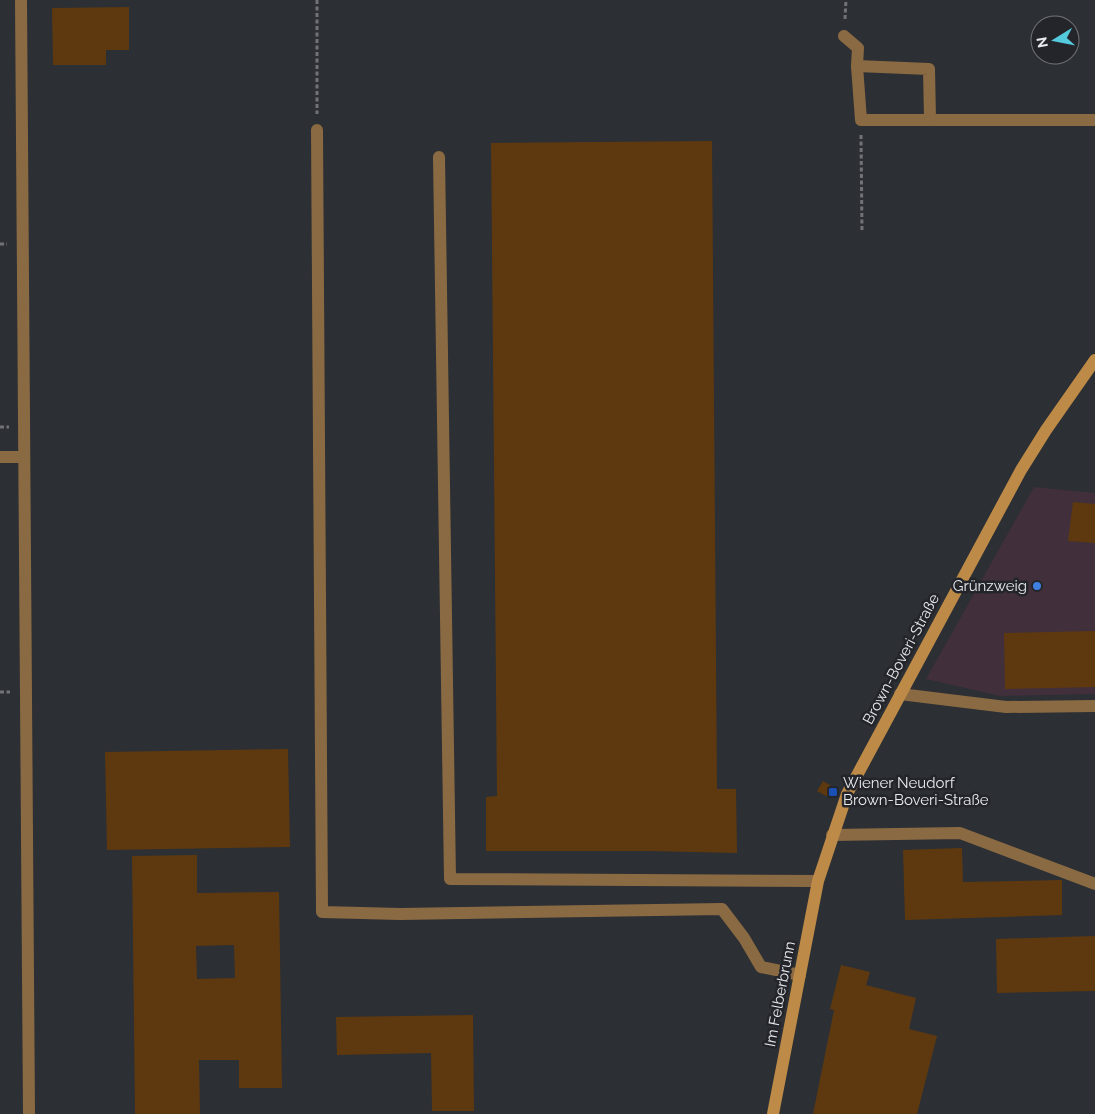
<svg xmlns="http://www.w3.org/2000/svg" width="1095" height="1114" font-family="Raleway,sans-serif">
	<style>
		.commercial { fill: #41303b }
		.building { fill: #5e3910; fill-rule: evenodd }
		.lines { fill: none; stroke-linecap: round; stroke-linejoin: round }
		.path { stroke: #707277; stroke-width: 3; stroke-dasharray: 4 2.5; stroke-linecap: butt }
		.lane { stroke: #8a6a42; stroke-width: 12 }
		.street { stroke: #8a6a42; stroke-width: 12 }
		.secondary { stroke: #bd8b47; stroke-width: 12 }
		.shop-dot { fill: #3f7fe0; stroke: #23252a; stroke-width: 2 }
		.transit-dot { fill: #1a4fb4; stroke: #23252a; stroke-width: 2 }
		.labels { text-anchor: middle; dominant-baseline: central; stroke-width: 5; stroke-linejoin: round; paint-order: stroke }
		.poi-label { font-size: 15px; fill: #e8eaee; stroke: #23252a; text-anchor: end }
		.street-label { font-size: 15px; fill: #e8eaee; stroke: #23252a }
	</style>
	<rect width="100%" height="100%" fill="#2c2f34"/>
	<polygon class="commercial" points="1034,487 1095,493 1095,694 1000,696 926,679"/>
	<g class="building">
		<polygon points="129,7 129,50 106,50 106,65 53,65 52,8"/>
		<polygon points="712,141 717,789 736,789 737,853 648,851 486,851 486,797 497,796 491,143"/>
		<polygon points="1073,502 1095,504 1095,543 1068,541"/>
		<polygon points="1095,631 1095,687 1005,689 1004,633"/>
		<polygon points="288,749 290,847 107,850 105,752"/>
		<polygon points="823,781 833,787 828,797 817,791"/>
		<polygon points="962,848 963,882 1062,880 1062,915 905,920 903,850"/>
		<path d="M197,855v38l82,-1 3,196h-43v-28h-40l1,54h-65l-3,-258zM234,945l1,33 -38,1 -1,-33z"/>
		<polygon points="1095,936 1095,991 997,993 996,939"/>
		<polygon points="841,965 870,972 866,985 916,998 909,1029 937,1036 917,1114 813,1114 834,1010 830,1009"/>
		<polygon points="473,1015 474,1111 432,1111 431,1053 337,1055 336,1017"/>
	</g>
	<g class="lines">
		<g class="path">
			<polyline points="317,0 317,114"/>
			<polyline points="845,19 846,0"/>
			<polyline points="861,135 862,232"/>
			<polyline points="0,244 7,244"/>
			<polyline points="0,427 9,427"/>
			<polyline points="0,692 10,692"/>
		</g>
		<g class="lane">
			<polyline points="844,36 858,48 857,66 861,120 1095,120"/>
			<polyline points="857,66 929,69 930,119"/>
			<polyline points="317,130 322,912 400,914 722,909 744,938 761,967 800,975"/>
			<polyline points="439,157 450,879 818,881"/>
			<polyline points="900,694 1006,707 1095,706"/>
			<polyline points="832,835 960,833 1095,884"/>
		</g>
		<g class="street">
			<polyline points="21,0 29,1114"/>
			<polyline points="0,457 24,457"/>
		</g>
		<polyline class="secondary" points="773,1114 818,881 847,794 1021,470 1046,430 1095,360"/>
	</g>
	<circle class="shop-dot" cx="1037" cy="586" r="5"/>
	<rect class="transit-dot" x="828" y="787" width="10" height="10" rx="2.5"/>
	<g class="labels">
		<g class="poi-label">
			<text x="1027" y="586">Grünzweig</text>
			<text x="843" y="783" text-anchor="start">Wiener Neudorf<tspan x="843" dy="17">Brown-Boveri-Straße</tspan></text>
		</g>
		<g class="street-label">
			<text transform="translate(901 659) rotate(-62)">Brown-Boveri-Straße</text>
			<text transform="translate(780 994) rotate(-79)">Im Felberbrunn</text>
		</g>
	</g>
	<g transform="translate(1055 40) rotate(260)"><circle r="24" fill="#23252a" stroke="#727478"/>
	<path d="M0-4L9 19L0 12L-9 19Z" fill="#54cadd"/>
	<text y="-8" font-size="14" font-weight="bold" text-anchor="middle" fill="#e8eaee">N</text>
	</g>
</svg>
